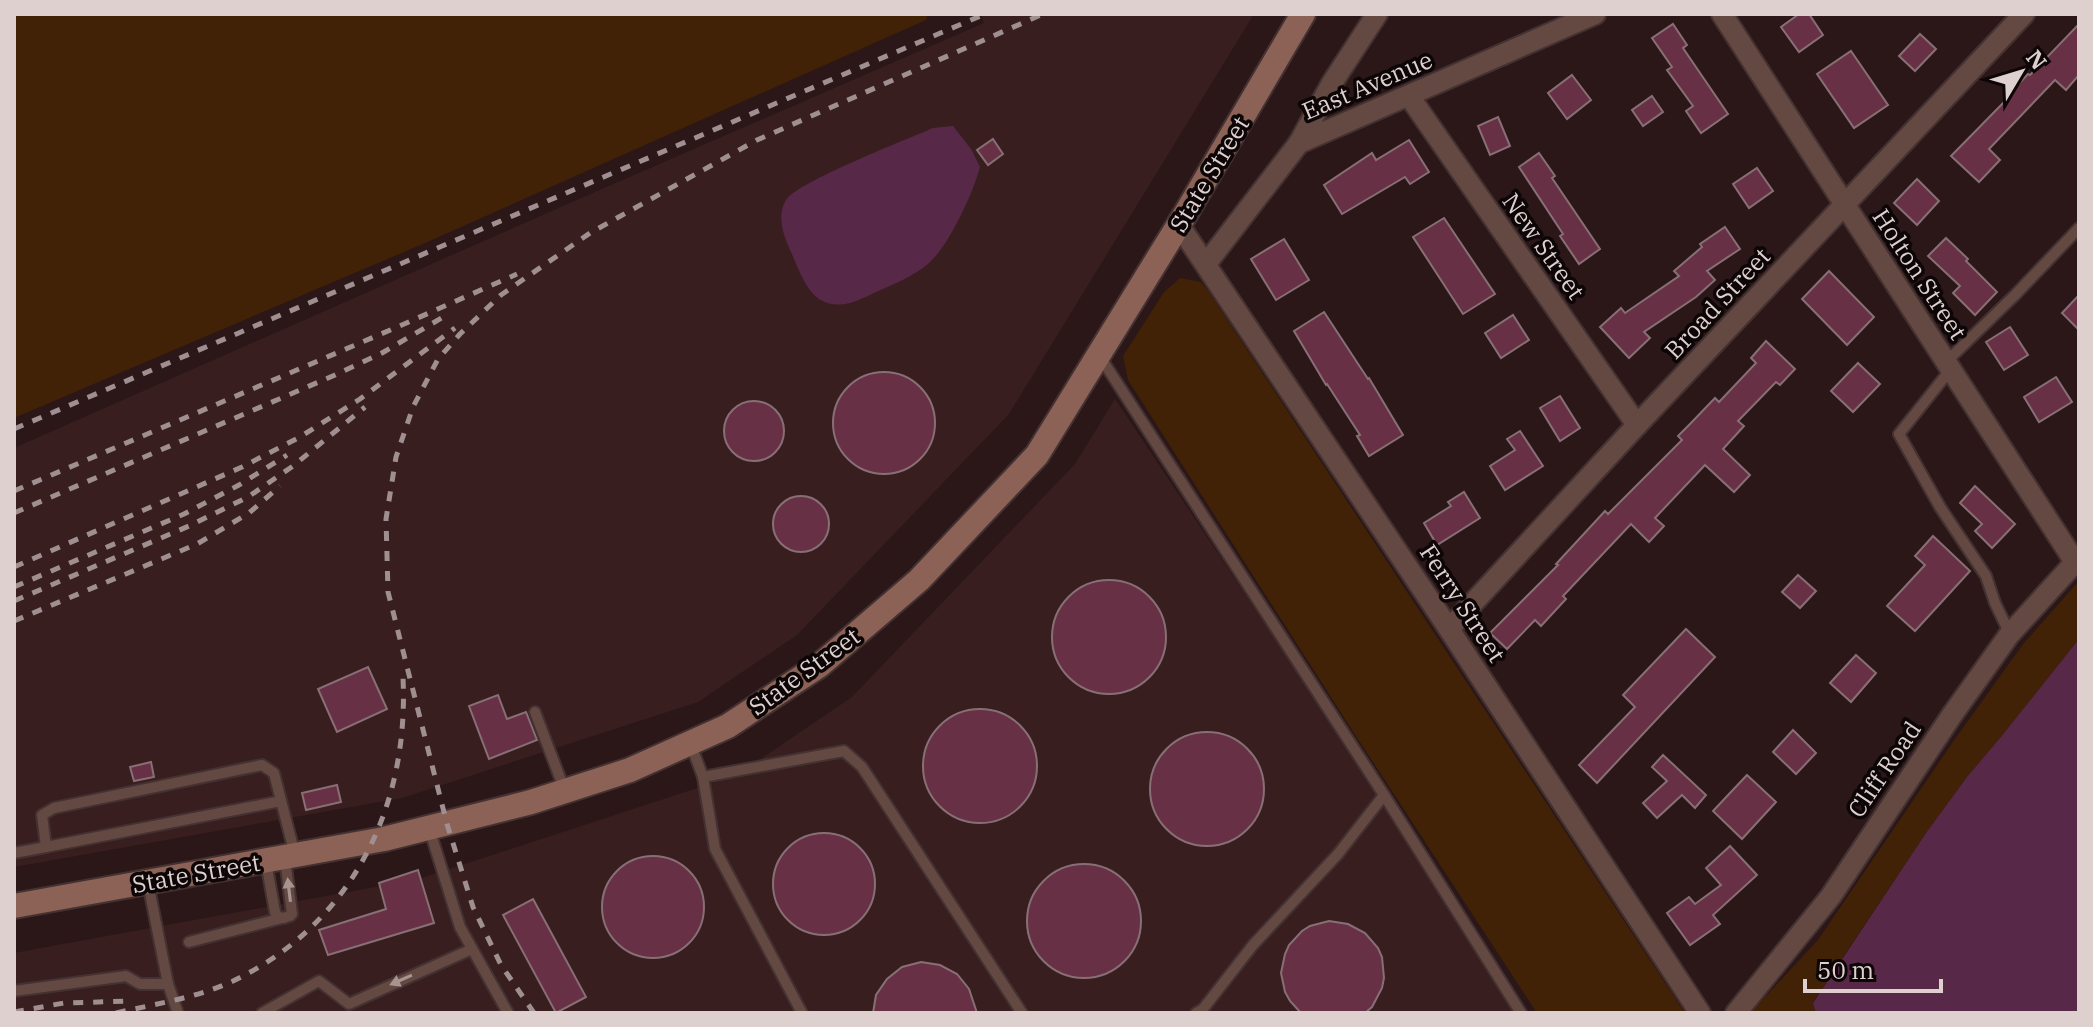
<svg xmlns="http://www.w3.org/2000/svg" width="2093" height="1027" font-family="'IBM Plex Serif',serif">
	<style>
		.built { fill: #391e1f }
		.green { fill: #412207 }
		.water { fill: #582849 }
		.building { fill: #683044; stroke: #876f76; stroke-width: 2 }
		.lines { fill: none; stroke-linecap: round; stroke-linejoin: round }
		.lane-casing { stroke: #443132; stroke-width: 14 }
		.street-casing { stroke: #443132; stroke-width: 24 }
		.secondary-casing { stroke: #443132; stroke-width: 28 }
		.lane { stroke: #634941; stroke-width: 10 }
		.street { stroke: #634941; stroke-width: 20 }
		.secondary { stroke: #8b6255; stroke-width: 24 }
		.rail { stroke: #a08f90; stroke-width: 5; stroke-dasharray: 10 10; stroke-linecap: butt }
		.oneway { fill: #a79390 }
		.labels { text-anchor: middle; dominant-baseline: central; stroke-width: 7; stroke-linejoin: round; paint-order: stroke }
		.street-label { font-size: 24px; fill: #dfd0d0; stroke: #0d0606 }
	</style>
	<rect width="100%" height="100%" fill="#2b1718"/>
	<g class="built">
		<polygon points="981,14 1254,14 1009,414 797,635 698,702 402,798 14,867 14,448 579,199 984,23"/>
		<polygon points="1115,399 1525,1013 14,1013 14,953 419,879 737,775 852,697 1075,464"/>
	</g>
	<g class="green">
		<polygon points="14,14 928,14 926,20 425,243 14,418"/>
		<polygon points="1180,278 1201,282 1209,292 1685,1013 1537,1013 1354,733 1128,380 1123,356 1164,292"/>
		<polygon points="2079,581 2079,639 2000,738 1967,777 1926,833 1813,1002 1816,1013 1750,1013 1818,940 1955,739 2024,643"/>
	</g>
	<g class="water">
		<path d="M953,126l18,23 9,18c-7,26 -30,77 -51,96 -15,13 -35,21 -53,29 -18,9 -38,19 -57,7 -14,-10 -21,-31 -28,-47 -7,-15 -15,-36 -5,-52 11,-18 122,-61 147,-72z"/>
		<polygon points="2079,639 2079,1013 1816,1013 1813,1003 1926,833 1967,777 2000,738"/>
	</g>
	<g class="building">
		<polygon points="1799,14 1809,14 1823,35 1799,52 1781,27"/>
		<polygon points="1673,24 1687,45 1683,48 1728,114 1701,133 1686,111 1693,106 1667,70 1672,67 1652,38"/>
		<polygon points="2079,24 2079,75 2066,90 2055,80 1989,149 2000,160 1979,182 1951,156 2010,96 2009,94 2028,74 2030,75"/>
		<polygon points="1920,34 1936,49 1915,71 1899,56"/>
		<polygon points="1851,51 1888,105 1854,128 1817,74"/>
		<polygon points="1572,75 1591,100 1567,119 1548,93"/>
		<polygon points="1652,96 1663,112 1643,126 1632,110"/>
		<polygon points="1498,117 1510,146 1490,155 1478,126"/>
		<polygon points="993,139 1003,154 988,165 977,150"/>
		<polygon points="1409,140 1429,172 1410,184 1405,177 1342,214 1324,185 1372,153 1376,160"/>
		<polygon points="1539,153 1555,176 1552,178 1600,249 1579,264 1560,236 1563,234 1519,167"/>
		<polygon points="1757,168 1773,191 1749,208 1733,184"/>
		<polygon points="1917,179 1939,201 1917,225 1894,203"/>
		<polygon points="1444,218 1495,294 1463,314 1413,237"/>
		<polygon points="1725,227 1740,249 1707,271 1715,280 1696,297 1644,332 1650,338 1629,358 1600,327 1621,308 1625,313 1679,276 1674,271 1702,247 1700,244"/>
		<polygon points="1946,238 1968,259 1966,261 1997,292 1975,315 1953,293 1960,286 1928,256"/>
		<polygon points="1284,239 1309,280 1276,300 1251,259"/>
		<polygon points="1829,271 1874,317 1847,345 1802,299"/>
		<polygon points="2079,295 2079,330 2062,313"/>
		<polygon points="1324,312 1368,379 1369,378 1403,435 1369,456 1357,436 1360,435 1327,384 1326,385 1294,331"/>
		<polygon points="1513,315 1529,340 1501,358 1485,333"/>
		<polygon points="2010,327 2028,355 2004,370 1986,342"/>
		<polygon points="1766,341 1795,369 1780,385 1776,382 1738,421 1744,426 1723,449 1750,475 1734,492 1705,465 1655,518 1664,526 1649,542 1631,524 1563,596 1566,599 1541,626 1535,620 1507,649 1490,633 1558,565 1556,564 1605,511 1608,514 1682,440 1678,436 1690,424 1715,398 1719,402 1756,363 1751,358"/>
		<polygon points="1858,363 1880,384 1853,412 1831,391"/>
		<circle cx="884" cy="423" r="51"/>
		<polygon points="2056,377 2072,402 2039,422 2024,397"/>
		<polygon points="1560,396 1580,428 1560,441 1540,408"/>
		<circle cx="754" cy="431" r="30"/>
		<polygon points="1520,431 1543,466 1505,490 1490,466 1515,450 1507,439"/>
		<polygon points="1975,486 2015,524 1992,548 1975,531 1982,524 1960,503"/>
		<polygon points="1464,492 1480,518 1437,545 1424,523 1451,506 1448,502"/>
		<circle cx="801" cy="524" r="28"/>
		<polygon points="1933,536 1970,571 1915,631 1887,606 1925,565 1915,556"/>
		<polygon points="1798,575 1816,591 1800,608 1782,592"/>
		<circle cx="1109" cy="637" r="57"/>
		<polygon points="1686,629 1715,657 1597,783 1579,765 1635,707 1623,695"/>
		<polygon points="1856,655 1876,673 1851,702 1830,683"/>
		<polygon points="368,667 387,709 337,732 318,689"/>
		<polygon points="498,695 507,719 526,712 537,740 489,759 469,706"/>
		<circle cx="980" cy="766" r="57"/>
		<polygon points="1793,730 1816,753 1796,774 1773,752"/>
		<circle cx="1207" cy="789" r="57"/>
		<polygon points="1663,755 1706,795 1695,808 1682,795 1657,818 1643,803 1667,781 1652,767"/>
		<polygon points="151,762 154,777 134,781 130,767"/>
		<polygon points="1747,775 1776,802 1742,839 1713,811"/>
		<polygon points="337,785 341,802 306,810 302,793"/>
		<circle cx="824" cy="884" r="51"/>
		<polygon points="1730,846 1757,875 1713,915 1720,924 1690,945 1667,913 1689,897 1695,904 1721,885 1706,868"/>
		<circle cx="653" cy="907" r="51"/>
		<circle cx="1084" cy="921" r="57"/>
		<polygon points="418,870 434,923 328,955 319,930 386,909 379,883"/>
		<polygon points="533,899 586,997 556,1013 503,915"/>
		<polygon points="1329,921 1348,924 1365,933 1378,948 1382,957 1384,978 1382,988 1372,1007 1365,1013 1301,1013 1290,1001 1285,992 1281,973 1285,954 1289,945 1302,931 1310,926"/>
		<polygon points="921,962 940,965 957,974 969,989 977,1013 873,1013 876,995 887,979 902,967"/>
	</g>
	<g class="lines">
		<g class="lane-casing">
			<g id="lane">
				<polyline points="1099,355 1384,795 1521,1013"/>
				<polyline points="1946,362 2015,295 2079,228"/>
				<polyline points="1951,369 1899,434 1940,507 1986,576 1995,603 2010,634"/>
				<polyline points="535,712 565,791"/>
				<polyline points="691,745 703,777 715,849 802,1013"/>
				<polyline points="703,777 844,751 862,767 1022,1013"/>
				<polyline points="281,801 46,847 42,815 54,808 262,765 274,773 295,855"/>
				<polyline points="429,828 460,927 508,1013"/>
				<polyline points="14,853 46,847"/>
				<polyline points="266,862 275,912 278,917 284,918"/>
				<polyline points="148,883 168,984 178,1013"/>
				<polyline points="189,942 290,916 292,914 285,859"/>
				<polyline points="14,991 126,976 140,984 168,984"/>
				<polyline points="262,1013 319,981 349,1004 472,949"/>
				<polyline points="1196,1013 1203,1009 1253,945 1338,854 1384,795"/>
			</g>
		</g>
		<g class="street-casing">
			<g id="street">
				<polyline points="1722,14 2075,562"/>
				<polyline points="1409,96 1637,425"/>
				<polyline points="1299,143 1332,83 1377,14"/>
				<polyline points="1179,225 1449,629 1700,1013"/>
				<polyline points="1206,264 1299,143 1595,14"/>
				<polyline points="1449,629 1637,425 2024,14"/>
				<polyline points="1736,1013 1831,896 1952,715 2009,635 2079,558"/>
			</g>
		</g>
		<g class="secondary-casing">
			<polyline id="secondary" points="14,906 384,839 531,802 630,770 728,726 820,665 919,580 1037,455 1186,213 1303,14"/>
		</g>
		<use href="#lane" class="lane"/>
		<use href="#street" class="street"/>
		<use href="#secondary" class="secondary"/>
		<g class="rail">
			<polyline points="14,429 985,14"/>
			<polyline points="14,491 395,328 517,274"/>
			<polyline points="14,513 335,375 382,353 445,316"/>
			<polyline points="14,567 242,467 300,437 360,399 455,328"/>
			<polyline points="14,587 184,514 239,485 287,455"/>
			<polyline points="14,601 189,526 248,497 293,466 365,407"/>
			<polyline points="14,621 197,544 249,513 280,486"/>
			<polyline points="14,1012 64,1003 132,1001"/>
			<path d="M116,1013c43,-10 88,-16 127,-37 113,-59 166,-174 160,-298"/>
			<polyline points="534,1013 501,965 473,907 447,824 388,592 386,519 396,457 413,407 438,359 460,334 501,295 590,233 757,140 1043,14"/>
		</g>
	</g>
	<defs><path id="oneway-solid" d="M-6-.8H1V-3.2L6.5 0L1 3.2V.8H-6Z" transform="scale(2)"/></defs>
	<g class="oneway">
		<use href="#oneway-solid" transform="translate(289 890) rotate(-97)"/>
		<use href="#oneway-solid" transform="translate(401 980) rotate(156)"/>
	</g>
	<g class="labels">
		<g class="street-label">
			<text transform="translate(1367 85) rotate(-23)">East Avenue</text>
			<text transform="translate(1209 174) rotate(-59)">State Street</text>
			<text transform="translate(1544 246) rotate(55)">New Street</text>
			<text transform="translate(1920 274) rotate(57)">Holton Street</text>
			<text transform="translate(1717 303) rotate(-47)">Broad Street</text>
			<text transform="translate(1463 603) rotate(57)">Ferry Street</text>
			<text transform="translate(804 671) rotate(-36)">State Street</text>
			<text transform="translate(1884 769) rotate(-56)">Cliff Road</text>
			<text transform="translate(196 873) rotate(-10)">State Street</text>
		</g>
	</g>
	<rect width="2093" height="1027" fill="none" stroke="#dfd0d0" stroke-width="32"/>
	<g transform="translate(2021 72) rotate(52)" stroke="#0d0606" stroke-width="6" paint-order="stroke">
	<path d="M0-6L14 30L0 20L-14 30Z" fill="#dfd0d0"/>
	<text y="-12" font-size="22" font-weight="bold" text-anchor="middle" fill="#dfd0d0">N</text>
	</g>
	<path d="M1805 979v12h136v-12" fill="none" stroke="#dfd0d0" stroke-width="4"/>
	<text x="1817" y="979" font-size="24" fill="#dfd0d0" stroke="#0d0606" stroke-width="6" paint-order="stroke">50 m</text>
</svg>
